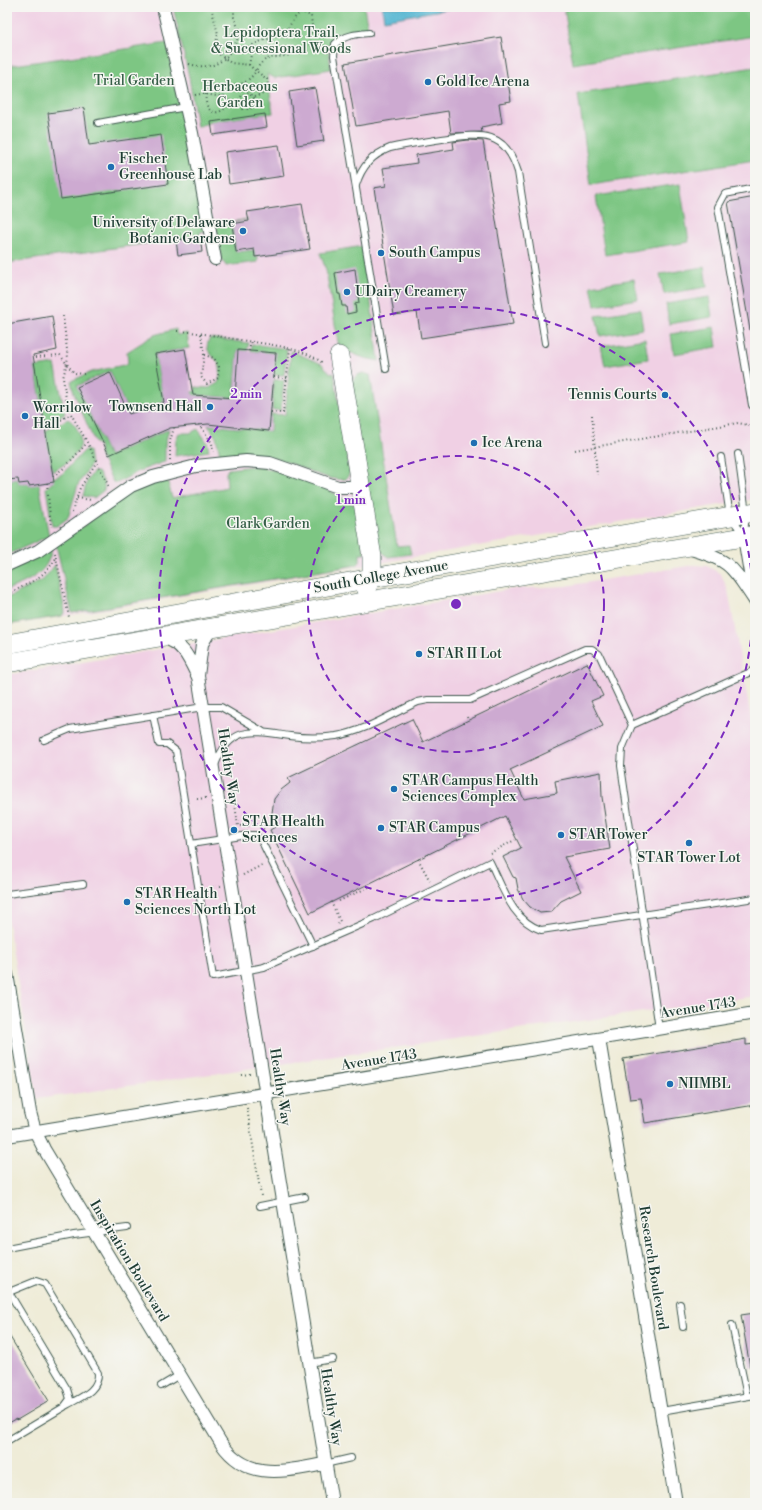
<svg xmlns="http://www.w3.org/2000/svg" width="762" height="1510" font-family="'Libre Bodoni',serif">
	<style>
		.built { fill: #f0d0e4 }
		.green { fill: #7dc683; stroke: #4e825c }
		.water { fill: #52b5d1; stroke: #387982 }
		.building { fill: #cdaad1 }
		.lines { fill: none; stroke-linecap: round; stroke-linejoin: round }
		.lane-casing { stroke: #3e574d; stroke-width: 8 }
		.street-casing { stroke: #3e574d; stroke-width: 14 }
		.primary-casing { stroke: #3e574d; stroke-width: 20 }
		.path { stroke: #3e574d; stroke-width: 2; stroke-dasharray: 1 3; stroke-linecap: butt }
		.lane { stroke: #fff; stroke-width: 6 }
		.street { stroke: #fff; stroke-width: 12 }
		.primary { stroke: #fff; stroke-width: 19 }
		.ring { fill: none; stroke: #7b2cbf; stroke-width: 2; stroke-dasharray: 7 5 }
		.poi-dot { fill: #1f6fb2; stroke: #f6f6f2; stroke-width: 1.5 }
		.labels { text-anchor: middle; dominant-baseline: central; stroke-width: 3; stroke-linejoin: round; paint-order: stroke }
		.park-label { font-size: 14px; fill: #365f48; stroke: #f6f6f2 }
		.poi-label { font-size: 14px; fill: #1f3d34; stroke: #f6f6f2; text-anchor: start }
		.street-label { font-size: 14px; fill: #1f3d34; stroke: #f6f6f2 }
		.centre { fill: #7b2cbf; stroke: #f6f6f2; stroke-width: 2 }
		.ring-label { font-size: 12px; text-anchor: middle; font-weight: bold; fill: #7b2cbf; stroke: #f6f6f2; stroke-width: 3; stroke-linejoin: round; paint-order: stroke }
	</style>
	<rect width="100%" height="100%" fill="#f6f6f2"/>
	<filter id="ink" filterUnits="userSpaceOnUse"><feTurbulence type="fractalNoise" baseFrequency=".025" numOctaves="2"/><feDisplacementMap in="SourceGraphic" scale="8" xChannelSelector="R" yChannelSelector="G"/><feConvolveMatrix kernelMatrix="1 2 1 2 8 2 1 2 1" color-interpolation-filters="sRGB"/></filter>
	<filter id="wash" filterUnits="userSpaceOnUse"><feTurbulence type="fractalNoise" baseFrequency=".012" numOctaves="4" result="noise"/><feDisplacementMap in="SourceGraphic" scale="16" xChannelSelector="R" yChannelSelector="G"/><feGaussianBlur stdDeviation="0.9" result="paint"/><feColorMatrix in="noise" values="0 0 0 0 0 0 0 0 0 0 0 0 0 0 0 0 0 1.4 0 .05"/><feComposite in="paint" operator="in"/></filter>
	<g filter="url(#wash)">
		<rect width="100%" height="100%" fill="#efecd8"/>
		<g class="built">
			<polygon points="7,7 755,7 755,499 7,626"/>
			<polygon points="694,565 707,566 721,574 728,590 755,740 755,996 37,1099 7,916 7,675 512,589 566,586"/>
		</g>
		<g class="green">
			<polygon points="173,7 364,7 368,29 341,33 332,38 328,47 331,69 275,78 267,74 273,113 211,122 197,127 189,77"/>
			<polygon points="564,7 755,7 755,36 573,64"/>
			<polygon points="167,43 205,231 200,232 200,236 7,263 7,66"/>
			<polygon points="755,67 755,160 591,185 578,94"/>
			<polygon points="680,184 689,242 605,255 596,196"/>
			<polygon points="248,219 231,223 236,252 254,250 255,257 258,257 258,262 226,266 221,258 216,225"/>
			<polygon points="363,246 379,361 364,358 339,348 326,270 320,253"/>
			<polygon points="704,267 707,287 664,294 660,274"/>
			<polygon points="634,279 638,299 595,306 591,286"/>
			<polygon points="709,297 712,317 669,324 666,304"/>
			<polygon points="640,309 643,329 600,336 596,316"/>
			<polygon points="714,327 717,347 674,354 671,334"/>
			<polygon points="176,329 177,335 187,333 189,348 155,354 164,402 129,414 110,371 77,386 109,456 169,429 165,444 165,460 164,462 139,471 117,483 113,482 100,456 99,445 95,443 74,393 71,381 92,372 128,364 127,352 154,335"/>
			<path d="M210,338l39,5 -2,8 -9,-1 -4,48 -41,-3 -1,-3 4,-1 -1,-4 14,1 9,-5c11,-29 -20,-25 -8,-45z"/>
			<polygon points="645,339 648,359 605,366 601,346"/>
			<polygon points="252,344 287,349 284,375 274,375 275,353 251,351"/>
			<path d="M291,351l31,13 9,10 3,-1 16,100 -4,6c-19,4 -51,-17 -73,-21 -16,-2 -35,0 -52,0l-5,-21 -8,-12 62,6 1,-17 14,1z"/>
			<polygon points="55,364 65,414 45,425 35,367"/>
			<path d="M363,373l7,2 27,171 12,-1 2,9 -23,3 -7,-6 -5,1 -26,-165c3,-8 5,-12 13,-14z"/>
			<polygon points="274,380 284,380 281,410 272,410"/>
			<path d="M68,419c9,5 16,21 11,30 -5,9 -18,19 -27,22l-7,-40z"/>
			<polygon points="198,429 207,442 209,451 175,456 176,439 179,433 190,433"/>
			<polygon points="85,450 89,451 91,464 78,485 68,518 57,526 52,526 46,488 53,482 53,478 62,474"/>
			<path d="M254,466c39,7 68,18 102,40l9,48h-5v8l-3,3 -285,48 -16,-68 76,-54 31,-11 5,2 4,16 55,-11 -1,-14 2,-4z"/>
			<path d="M93,472h5c4,6 7,10 6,18l-10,8 -11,-2 4,-15z"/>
			<polygon points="18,479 19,484 28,483 29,486 39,484 49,536 7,555 7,481"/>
			<path d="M52,546c-3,28 -22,34 -45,44v-20z"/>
			<polygon points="55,565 65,611 62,616 7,625 7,598 43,580"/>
		</g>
		<polygon class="water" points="382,7 459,7 384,20"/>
		<g id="blocks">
			<g class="building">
				<polygon points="501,37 511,101 499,103 502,123 481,127 482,132 451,133 448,111 356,126 345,63"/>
				<polygon points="315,88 324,141 297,145 289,92"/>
				<polygon points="84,108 89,145 161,135 168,184 61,199 48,113"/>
				<polygon points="265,114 267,127 213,135 211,122"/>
				<polygon points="468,140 483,141 513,324 421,338 417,312 394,315 374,188 386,186 383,168 417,163 416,155 454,149 453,142"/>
				<polygon points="279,145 284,176 229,184 225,152"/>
				<polygon points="755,197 755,329 750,330 728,202"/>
				<polygon points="302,204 310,249 255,257 254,249 236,252 232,224 249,221 247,212"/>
				<polygon points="200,237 202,252 178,255 176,240"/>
				<polygon points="355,269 359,303 355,304 356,312 347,314 346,306 342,306 340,294 338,294 335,273"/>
				<polygon points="52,316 57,350 33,355 54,482 29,486 28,483 19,484 18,479 7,480 7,324"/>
				<polygon points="185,349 193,395 235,398 238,350 276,353 269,431 208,424 170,428 109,455 77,387 110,372 129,414 164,402 155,354"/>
				<polygon points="587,663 603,696 591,701 603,726 510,770 524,799 557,793 555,781 601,772 602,797 610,849 564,857 581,891 561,901 551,912 540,913 530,907 523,899 518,889 516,878 513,877 503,857 521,848 505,816 310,913 270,830 275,827 272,813 274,799 281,790 290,783 288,778 412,719 423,742"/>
				<polygon points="746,1039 746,1045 755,1044 755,1105 645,1123 641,1098 630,1099 623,1059"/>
				<polygon points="755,1313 755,1367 750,1367 741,1315"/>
				<polygon points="7,1332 49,1401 17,1420 16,1419 7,1424"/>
			</g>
		</g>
	</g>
	<g filter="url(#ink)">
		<use href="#blocks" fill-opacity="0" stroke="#3e574d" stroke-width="1"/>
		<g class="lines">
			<g class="lane-casing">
				<g id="lane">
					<path d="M369,33c-13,1 -24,2 -34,11l-1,12 52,313"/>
					<polyline points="98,123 186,107"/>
					<path d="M356,185c6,-19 16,-30 34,-37 17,-4 34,-6 52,-9 38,-5 63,-10 76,33l27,171"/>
					<polyline points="752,405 718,207 725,194 755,188"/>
					<polyline points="738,454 746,513 744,535"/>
					<polyline points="721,457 730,516 743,534"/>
					<path d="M153,715l6,29h8l9,7 37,226 51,-10 110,-48 116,-57c13,26 22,58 51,68l214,-32"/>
					<polyline points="632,725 755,670"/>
					<polyline points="44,740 70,729 203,707 221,707 262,731"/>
					<path d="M215,765c16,-41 39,-34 75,-29 15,2 31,2 46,0 30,-5 55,-22 82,-34l10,-2h42l115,-51h7l7,5 33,71 -10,24 -1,17 38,263"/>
					<polyline points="191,844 248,835 255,835 261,840 313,946"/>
					<polyline points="7,894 83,884"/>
					<polyline points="260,1206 305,1197"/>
					<polyline points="7,1248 74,1235 127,1228"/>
					<polyline points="7,1289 67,1389 70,1399 64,1407 7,1441"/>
					<path d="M9,1292l27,-11 9,3 53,89c1,18 -17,24 -31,32"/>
					<polyline points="680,1304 683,1327"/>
					<polyline points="732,1325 747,1396"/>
					<polyline points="309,1363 333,1359"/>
					<polyline points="161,1386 181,1374"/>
					<polyline points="661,1411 755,1395"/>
					<polyline points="325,1464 351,1458"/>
				</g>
			</g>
			<g class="street-casing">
				<g id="street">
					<polyline points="163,7 192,133 215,259"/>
					<polyline points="744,537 754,597"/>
					<path d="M691,549c41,12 41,18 64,52"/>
					<polyline points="7,565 38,551 131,486 153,477 196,466 246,461 270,463 338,487 361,487"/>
					<polyline points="212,627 202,644 198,676 332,1503"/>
					<path d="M163,638c19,4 26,20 34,37"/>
					<path d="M7,974l23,138 5,19 9,18 177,294c27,39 63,28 104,21"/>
					<polyline points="599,1039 676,1503"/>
					<polyline points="7,1136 755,1013"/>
				</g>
			</g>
			<g class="primary-casing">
				<g id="primary">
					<polyline points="339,356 372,557 372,578 366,588"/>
					<polyline points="7,644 372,578 755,512"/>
					<polyline points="7,663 755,535"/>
				</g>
			</g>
			<g class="path">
				<path d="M189,64c28,8 41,-6 51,-31l-6,-16v-10"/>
				<path d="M249,65l4,-20c9,-6 22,-6 30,-12 8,-6 9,-16 19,-21"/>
				<path d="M195,95c13,-3 16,2 29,1l7,5c-11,18 -28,14 -25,-9 14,-11 34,3 50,-21l-7,-6 -18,-2 -12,-9 -3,-11 2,-9 -7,-27"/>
				<polyline points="224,96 225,88"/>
				<path d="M254,97l15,-5 -2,-13 -11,-8c8,-17 18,-12 33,-16 7,-2 14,-8 21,-11l2,-18 -1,-10 -9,-4 -3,-5"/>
				<polyline points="231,101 238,101 243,94 249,93 255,100 253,107 250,109 243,109 238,101"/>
				<polyline points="63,316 68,358 63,378 66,399 71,414 86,440 109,487"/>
				<path d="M177,331c22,1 43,6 64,9 28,5 60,6 83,24"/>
				<polyline points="201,334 204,355 201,377 207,384 218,378 219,367 214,358 204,355"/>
				<polyline points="249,351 251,341"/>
				<polyline points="36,357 60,355 74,373 84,374"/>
				<polyline points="274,377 287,378"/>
				<polyline points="271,412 283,413 290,348"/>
				<polyline points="592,415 597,475"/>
				<polyline points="199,424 212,443 213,452"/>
				<polyline points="47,428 71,414"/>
				<polyline points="575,450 738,423 749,425 755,424"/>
				<polyline points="170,460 170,441 174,428"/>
				<polyline points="53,476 64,468 87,443"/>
				<polyline points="47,483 51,527"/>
				<polyline points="77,498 91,500"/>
				<polyline points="72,512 80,488 96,463"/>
				<polyline points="55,553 69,617"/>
				<path d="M7,594c20,-9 38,-17 49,-36"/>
				<polyline points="467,717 468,720"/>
				<polyline points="230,794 234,798 238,826 257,825 265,830"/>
				<polyline points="197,799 206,798"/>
				<polyline points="490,853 515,840"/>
				<polyline points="418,859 430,881"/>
				<polyline points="243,875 264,864"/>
				<polyline points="212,887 221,886"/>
				<polyline points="339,901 371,886"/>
				<polyline points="331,902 340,921 338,924"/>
				<polyline points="274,1072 276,1072 279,1079"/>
				<polyline points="241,1075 250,1074"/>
				<polyline points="282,1102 284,1110"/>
				<polyline points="247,1108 261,1196"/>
			</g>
			<use href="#lane" class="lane"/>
			<use href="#street" class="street"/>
			<use href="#primary" class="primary"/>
		</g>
	</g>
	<g class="ring">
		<circle cx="456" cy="604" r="148"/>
		<circle cx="456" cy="604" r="297"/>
	</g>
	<g class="poi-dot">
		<circle cx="428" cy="82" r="4"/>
		<circle cx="111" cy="167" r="4"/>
		<circle cx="243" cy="231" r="4"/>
		<circle cx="381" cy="253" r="4"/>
		<circle cx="347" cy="292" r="4"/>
		<circle cx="665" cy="395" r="4"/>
		<circle cx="210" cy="407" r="4"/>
		<circle cx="25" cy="416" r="4"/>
		<circle cx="474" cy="443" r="4"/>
		<circle cx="419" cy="654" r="4"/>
		<circle cx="394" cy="789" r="4"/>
		<circle cx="381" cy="828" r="4"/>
		<circle cx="234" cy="830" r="4"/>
		<circle cx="561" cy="835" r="4"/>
		<circle cx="689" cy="843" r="4"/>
		<circle cx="127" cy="902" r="4"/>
		<circle cx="670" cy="1084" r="4"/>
	</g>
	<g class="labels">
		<g class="park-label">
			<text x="281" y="33">Lepidoptera Trail,<tspan x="281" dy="16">&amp; Successional Woods</tspan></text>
			<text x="134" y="81">Trial Garden</text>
			<text x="240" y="87">Herbaceous<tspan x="240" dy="16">Garden</tspan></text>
			<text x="268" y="524">Clark Garden</text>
		</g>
		<g class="poi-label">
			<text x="436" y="82">Gold Ice Arena</text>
			<text x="119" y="159">Fischer<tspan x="119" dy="16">Greenhouse Lab</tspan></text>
			<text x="235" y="223" text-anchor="end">University of Delaware<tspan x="235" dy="16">Botanic Gardens</tspan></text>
			<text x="389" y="253">South Campus</text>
			<text x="355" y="292">UDairy Creamery</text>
			<text x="657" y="395" text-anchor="end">Tennis Courts</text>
			<text x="202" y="407" text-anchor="end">Townsend Hall</text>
			<text x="33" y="408">Worrilow<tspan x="33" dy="16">Hall</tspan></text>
			<text x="482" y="443">Ice Arena</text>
			<text x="427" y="654">STAR II Lot</text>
			<text x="402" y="781">STAR Campus Health<tspan x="402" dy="16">Sciences Complex</tspan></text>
			<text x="242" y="822">STAR Health<tspan x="242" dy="16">Sciences</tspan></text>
			<text x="389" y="828">STAR Campus</text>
			<text x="569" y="835">STAR Tower</text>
			<text x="689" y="858" text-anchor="middle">STAR Tower Lot</text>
			<text x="135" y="894">STAR Health<tspan x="135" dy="16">Sciences North Lot</tspan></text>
			<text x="678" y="1084">NIIMBL</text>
		</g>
		<g class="street-label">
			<text transform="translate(381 577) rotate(-10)">South College Avenue</text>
			<text transform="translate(228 767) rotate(81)">Healthy Way</text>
			<text transform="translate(698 1008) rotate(-9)">Avenue 1743</text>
			<text transform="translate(379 1060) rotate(-9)">Avenue 1743</text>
			<text transform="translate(280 1087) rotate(81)">Healthy Way</text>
			<text transform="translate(129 1261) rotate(59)">Inspiration Boulevard</text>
			<text transform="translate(653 1268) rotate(81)">Research Boulevard</text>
			<text transform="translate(331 1407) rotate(81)">Healthy Way</text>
		</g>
	</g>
	<circle cx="456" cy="604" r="6" class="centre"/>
	<g class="ring-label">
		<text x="246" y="398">2 min</text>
		<text x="351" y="504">1 min</text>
	</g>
	<rect width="762" height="1510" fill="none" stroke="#f6f6f2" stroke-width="24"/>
</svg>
